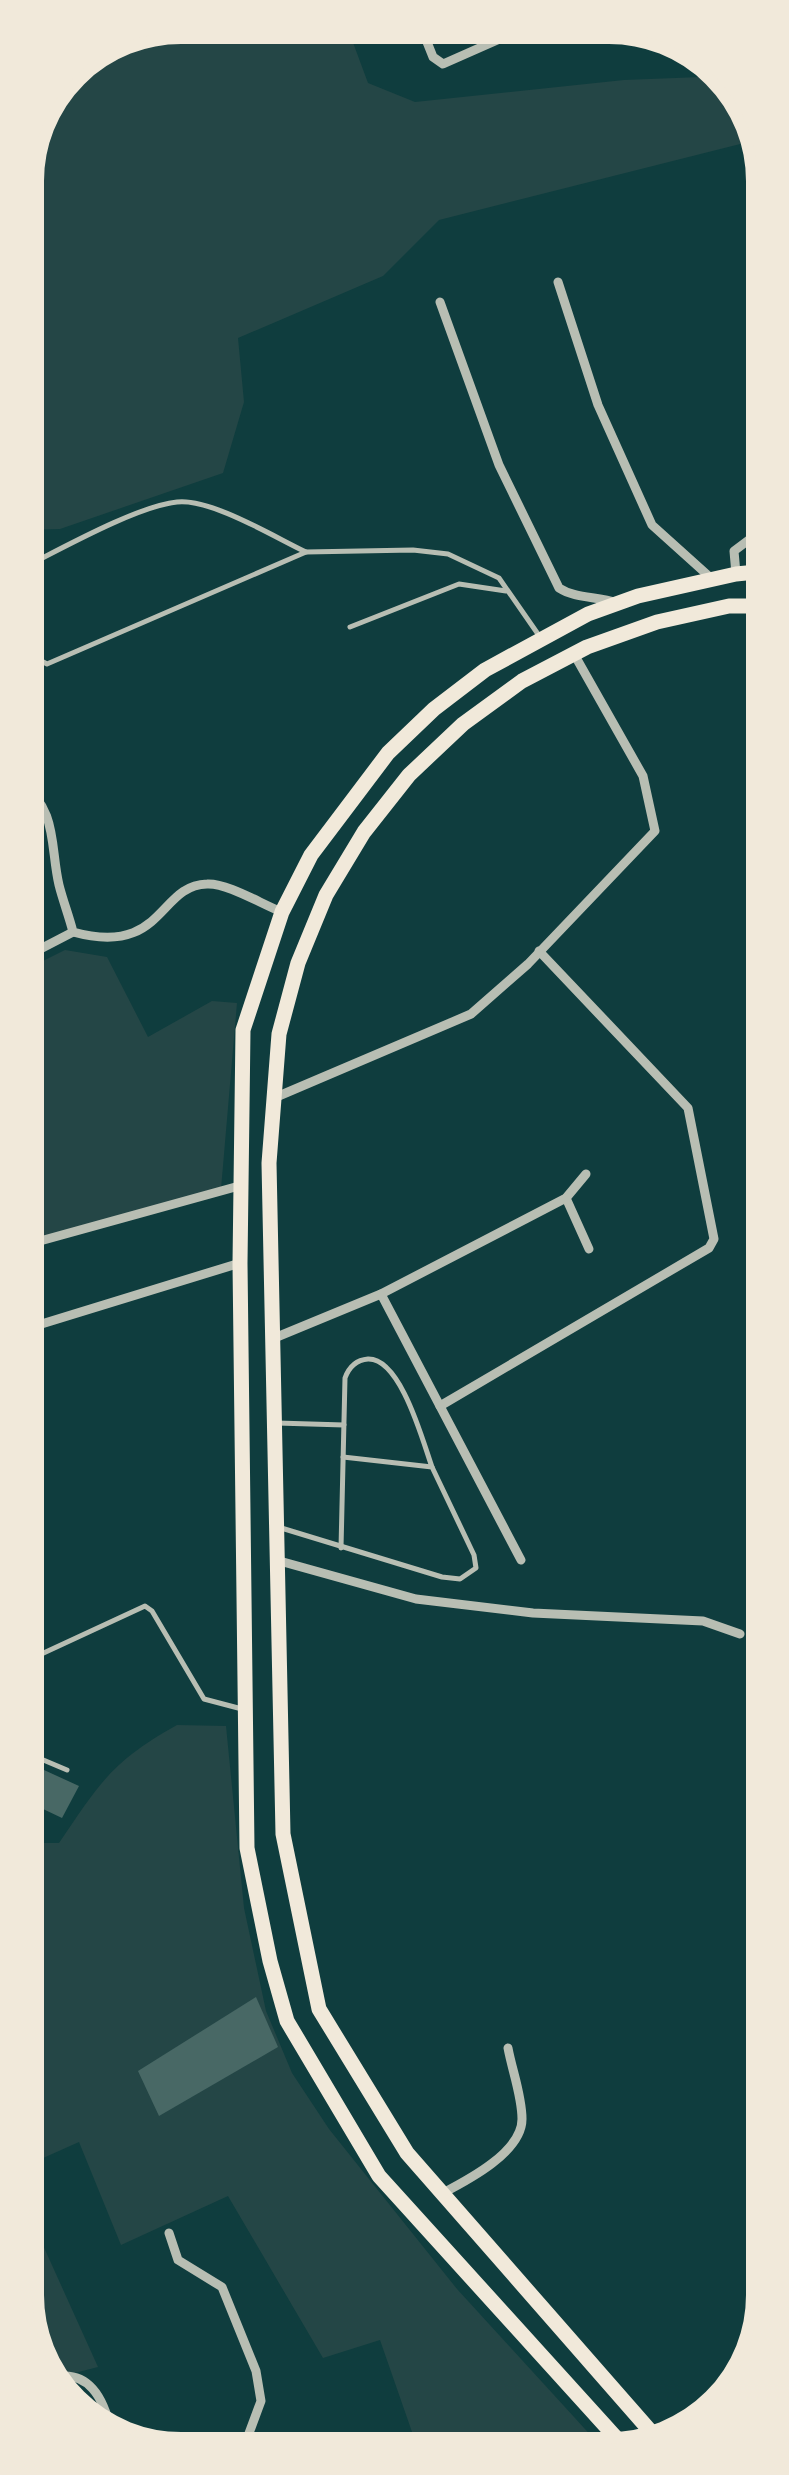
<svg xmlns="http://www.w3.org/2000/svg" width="789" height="2475" font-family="'Space Grotesk',sans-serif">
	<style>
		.green { fill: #244646 }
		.building { fill: #486865 }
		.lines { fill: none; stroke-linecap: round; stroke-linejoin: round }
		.service { stroke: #b8beb3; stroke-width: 5 }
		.minor { stroke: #b8beb3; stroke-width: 9 }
		.trunk { stroke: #f1e9da; stroke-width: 15 }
		.rim { fill: none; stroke: #f1e9da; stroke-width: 12 }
	</style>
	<rect width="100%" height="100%" fill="#0f3d3e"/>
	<g class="green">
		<polygon points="180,20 345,21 368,83 415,102 624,80 727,76 760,139 439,220 383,276 238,338 244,402 223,473 60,529 21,530 20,169 74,60"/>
		<polygon points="65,950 107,957 148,1037 212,1001 237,1003 221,1189 22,1250 21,972"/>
		<path d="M177,1725l49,1 18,182 22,103 26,62 37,56 128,160 149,163h-187l-39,-112 -57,18 -95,-162 -107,49 -42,-103 -56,25 -1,-324h37c41,-60 52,-81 118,-118z"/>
		<polygon points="23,2201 98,2367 51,2379 23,2325"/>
	</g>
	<g class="building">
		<polygon points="44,1770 79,1786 62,1818 22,1799 22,1773 33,1778 35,1771 42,1774"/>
		<polygon points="256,1997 278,2047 159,2116 138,2071"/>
	</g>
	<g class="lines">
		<g class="service">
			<path d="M21,569c38,-19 116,-63 156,-67 34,-4 99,36 129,50"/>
			<polyline points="350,627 459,584 506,591"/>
			<polyline points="21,650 47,664 306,552 413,550 448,554 499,578 540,637"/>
			<polyline points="277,1423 344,1425"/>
			<polyline points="278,1527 442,1577 460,1579 476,1568 474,1555 432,1467 343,1457"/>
			<path d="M341,1548l4,-170c4,-11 11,-18 23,-19 33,-1 55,83 64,108"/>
			<polyline points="22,1663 145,1606 152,1611 204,1699 242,1709"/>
			<polyline points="22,1751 67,1770"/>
		</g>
		<g class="minor">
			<polyline points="419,22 433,57 443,64 522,29 674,41"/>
			<polyline points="558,282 598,405 652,525 712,579"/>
			<path d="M440,302l59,163 60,123c17,11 38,8 58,15"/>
			<polyline points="736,574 734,551 766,527"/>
			<path d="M21,784c37,25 29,63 38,101 4,16 10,31 14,47 91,25 85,-47 134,-48 21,-1 54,20 75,28"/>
			<polyline points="21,959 73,932"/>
			<polyline points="274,1098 471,1014 528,964 655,831 643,776 574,654"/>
			<polyline points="566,1198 589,1249"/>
			<polyline points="22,1246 239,1186"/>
			<polyline points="381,1294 521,1560"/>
			<polyline points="22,1330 240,1263"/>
			<polyline points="272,1339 381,1294 566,1198 586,1174"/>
			<polyline points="440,1406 709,1248 714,1239 688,1108 539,951"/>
			<polyline points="276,1560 416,1599 533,1613 703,1621 740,1634"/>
			<path d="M443,2193c25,-13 79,-41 79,-74 0,-23 -10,-49 -14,-71"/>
			<polyline points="169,2233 178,2260 222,2287 256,2371 261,2401 242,2452"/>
			<path d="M51,2378c38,-10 53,21 60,53"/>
			<polyline points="250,2435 275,2452"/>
		</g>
		<g class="trunk">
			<polyline points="659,2441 407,2153 319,2009 283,1834 269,1163 279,1034 298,963 326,895 364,832 409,775 463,724 522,681 587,647 657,622 729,606 767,606"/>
			<polyline points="629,2452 379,2176 287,2021 270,1961 247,1848 240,1263 243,1030 282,912 311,855 388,753 434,709 485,670 588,614 638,596 736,574 767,571"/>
		</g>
	</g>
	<path d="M0 0H789V2475H0ZM181 38H609A143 143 0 0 1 752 181V2295A143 143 0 0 1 609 2438H181A143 143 0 0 1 38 2295V181A143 143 0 0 1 181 38Z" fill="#f1e9da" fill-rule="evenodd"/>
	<path class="rim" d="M181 38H609A143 143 0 0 1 752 181V2295A143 143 0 0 1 609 2438H181A143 143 0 0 1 38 2295V181A143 143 0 0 1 181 38Z"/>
</svg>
